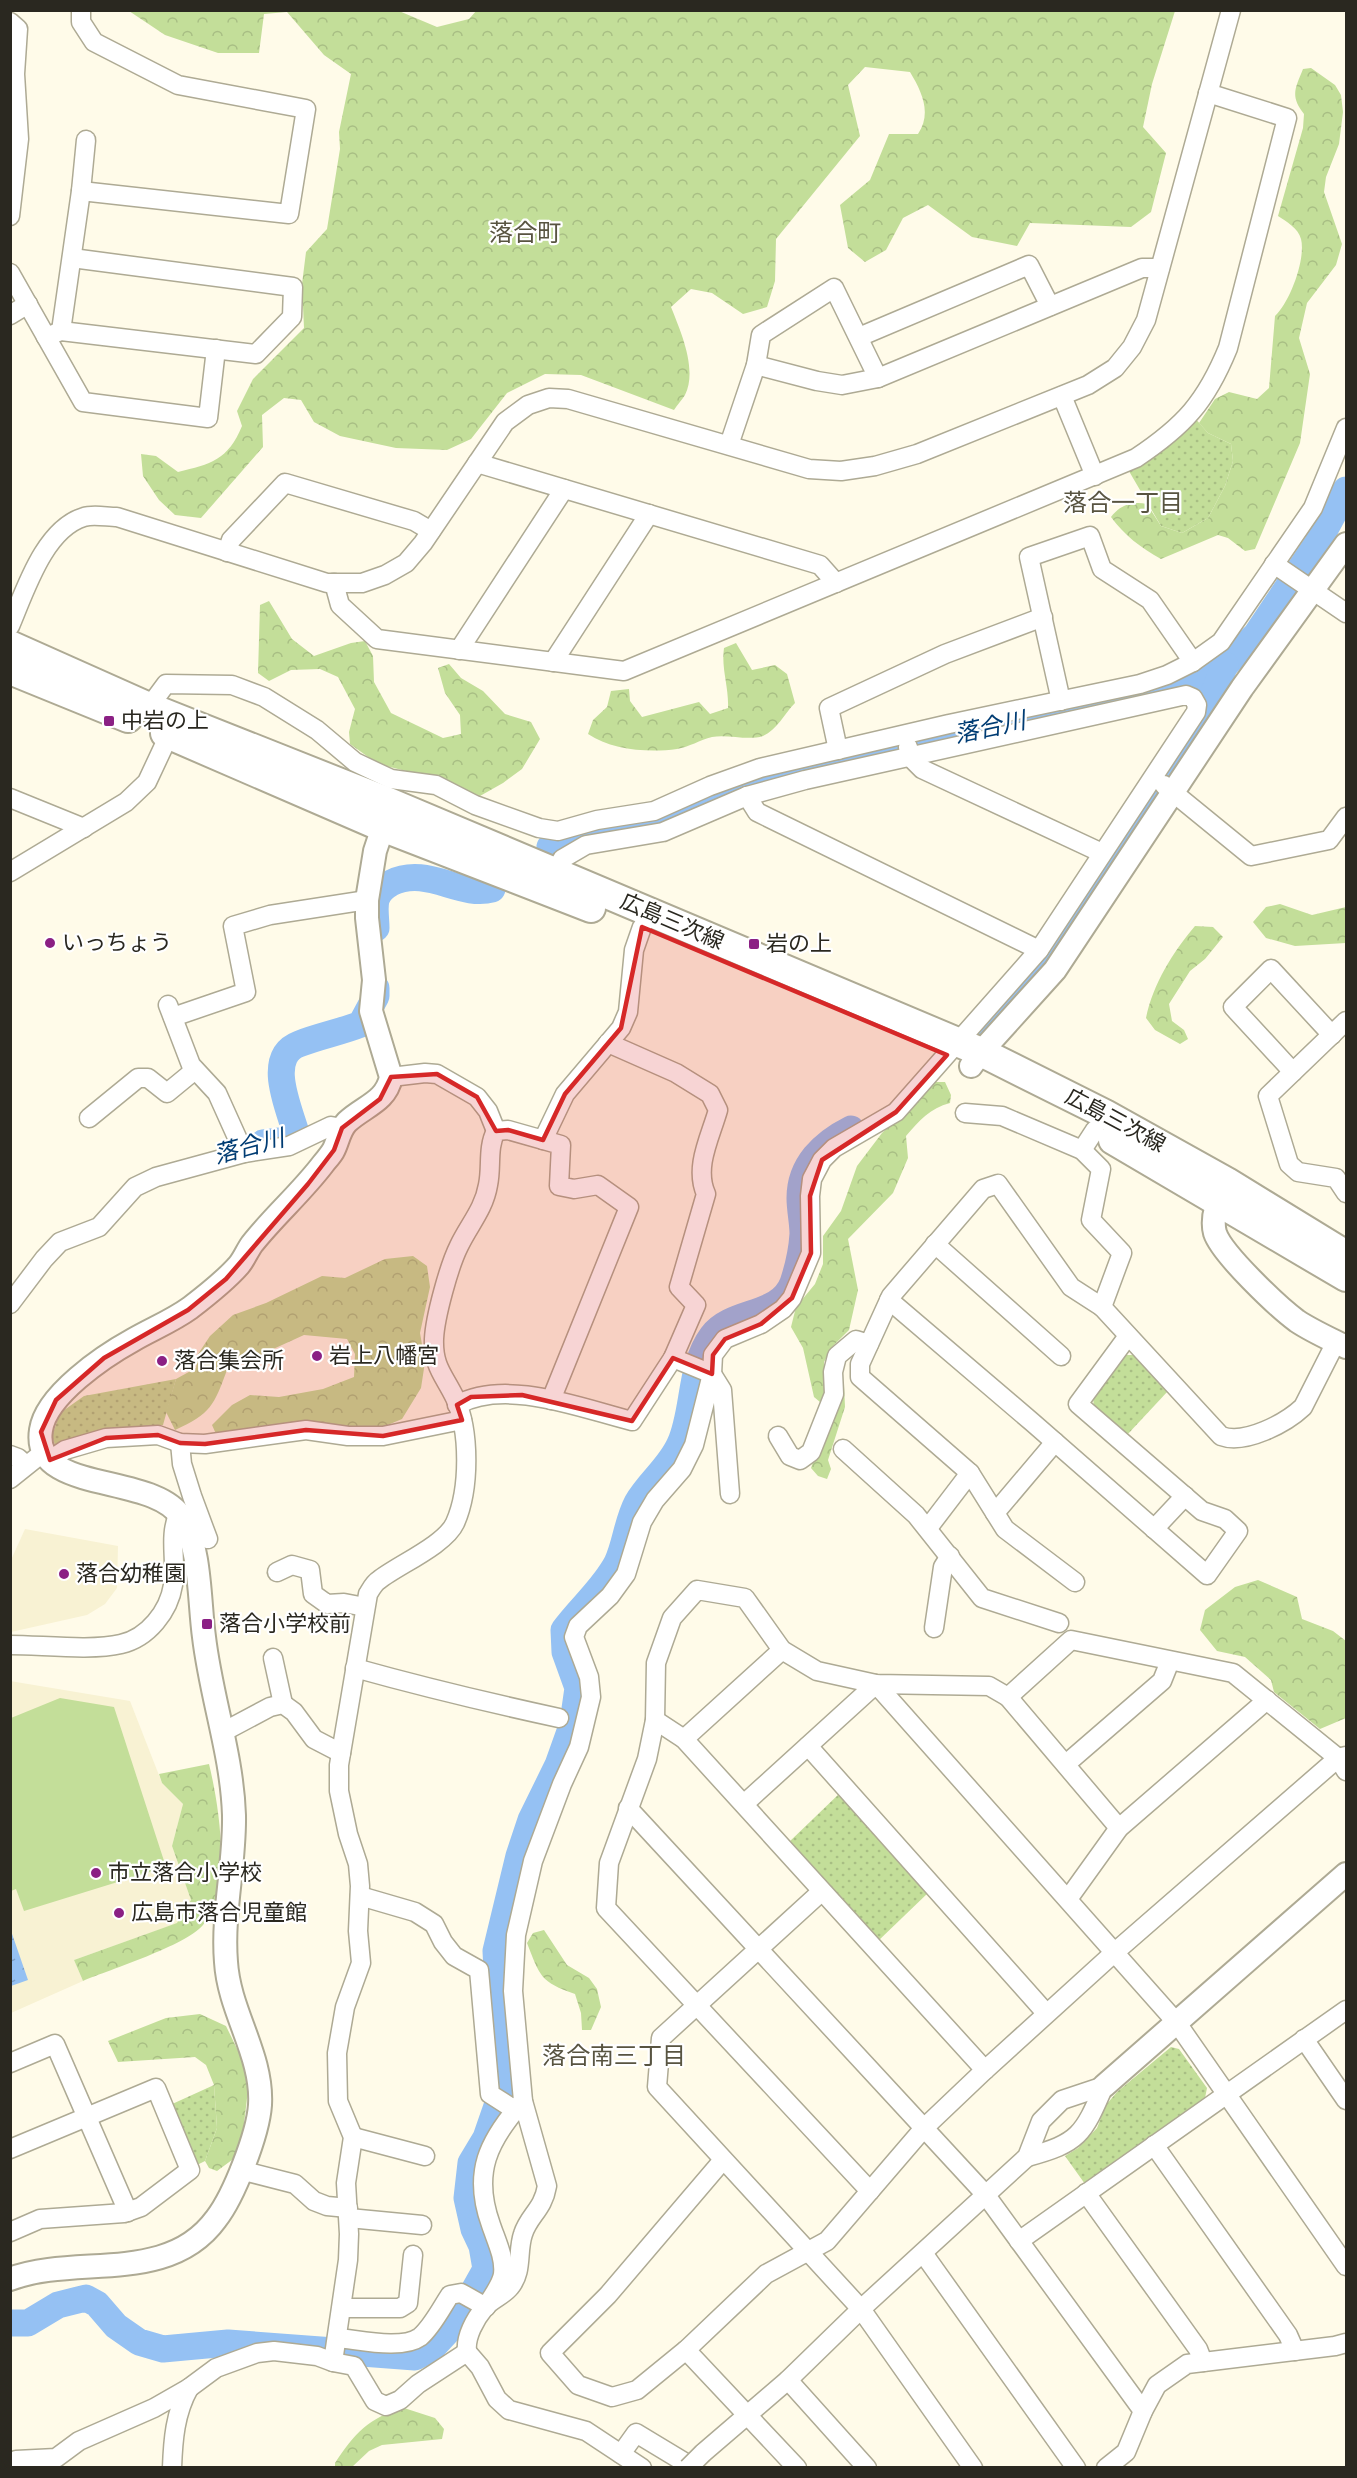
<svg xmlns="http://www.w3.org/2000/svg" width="1357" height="2478" font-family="'Sofia Sans Condensed','Noto Sans JP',sans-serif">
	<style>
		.built { fill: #f8f2d3 }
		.grass { fill: url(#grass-dots) }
		.forest { fill: url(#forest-crowns) }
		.pitch { fill: #c3de99 }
		.water { fill: url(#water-ripples) }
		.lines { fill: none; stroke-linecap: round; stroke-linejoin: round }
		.river { stroke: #95c1f3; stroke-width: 27 }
		.minor-casing { stroke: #aeaa94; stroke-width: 21 }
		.tertiary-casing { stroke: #aeaa94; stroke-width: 26 }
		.primary-casing { stroke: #aeaa94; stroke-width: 32 }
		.minor { stroke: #fff; stroke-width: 18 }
		.tertiary { stroke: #fff; stroke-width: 22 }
		.primary { stroke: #fff; stroke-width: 28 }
		.minor-bridge-casing { stroke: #aeaa94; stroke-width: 21; stroke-linecap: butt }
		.minor-bridge { stroke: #fff; stroke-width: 18 }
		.marked { fill: #d62828; fill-opacity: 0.2; stroke: #d62828; stroke-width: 4.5; stroke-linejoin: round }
		.poi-dot { fill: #8b2084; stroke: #fff; stroke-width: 2 }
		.labels { text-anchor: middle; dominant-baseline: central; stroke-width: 4.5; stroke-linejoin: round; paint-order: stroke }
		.poi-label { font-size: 22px; fill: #2a2820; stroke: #fff; text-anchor: start }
		.street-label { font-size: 22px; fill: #2a2820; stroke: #fff }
		.neighbourhood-label { font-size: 24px; fill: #585441; stroke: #fff }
		.water-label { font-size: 24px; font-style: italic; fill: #003c73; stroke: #fff }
	</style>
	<defs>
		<pattern id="grass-dots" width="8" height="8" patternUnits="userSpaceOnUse" patternTransform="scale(1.5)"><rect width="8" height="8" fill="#c3de99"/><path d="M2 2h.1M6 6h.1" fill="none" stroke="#a8be84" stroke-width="1.8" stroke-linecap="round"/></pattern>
		<pattern id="forest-crowns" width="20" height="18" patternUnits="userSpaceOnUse" patternTransform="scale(1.5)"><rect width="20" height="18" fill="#c3de99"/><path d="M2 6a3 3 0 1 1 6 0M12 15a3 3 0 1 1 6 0" fill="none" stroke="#a8be84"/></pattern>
		<pattern id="water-ripples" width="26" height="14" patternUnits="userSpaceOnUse" patternTransform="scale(1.5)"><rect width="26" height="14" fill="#95c1f3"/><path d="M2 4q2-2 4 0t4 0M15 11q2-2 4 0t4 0" fill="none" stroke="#7a9dc4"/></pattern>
	</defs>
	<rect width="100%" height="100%" fill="#fffbe9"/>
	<g class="built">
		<polygon points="25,1529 118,1546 117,1588 105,1604 87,1615 11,1632 11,1560"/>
		<polygon points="10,1681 130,1701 162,1783 183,1804 172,1846 191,1900 178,1923 74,1960 83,1981 11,2013"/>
	</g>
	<g class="grass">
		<polygon points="1194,417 1208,433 1231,444 1233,461 1225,486 1208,518 1182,533 1161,526 1126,466"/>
		<polygon points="1126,1355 1135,1355 1168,1391 1127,1435 1094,1408 1093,1397 1119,1359"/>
		<polygon points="176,1379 163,1425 101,1432 55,1445 52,1436 60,1413 84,1396"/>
		<polygon points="841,1792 929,1892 877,1942 787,1844"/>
		<polygon points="1171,2047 1179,2049 1207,2088 1205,2098 1085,2184 1065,2156 1078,2148 1097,2128 1106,2105 1117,2092"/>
		<polygon points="214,2085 217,2128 205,2161 195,2166 170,2105"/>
	</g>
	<g class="forest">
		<path d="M477,10l698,1 -23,73 -9,43 23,26 -15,59 -20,15 -101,-4 -13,23 -45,-9 -44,-32 -25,13 -17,32 -21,12 -17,-14 -8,-43 30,-25 19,-46h29c14,-21 4,-42 -8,-62l-45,-5 -17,18 12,51 -84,103 -1,42 -8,26 -24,7 -31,-21 -21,-4 -20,18c9,23 27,62 14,88 -3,5 -8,10 -11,15l-93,-35 -36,-1 -38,19 -36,46 -24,11 -51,-2 -56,-12 -26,-14 -13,-22 -17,-2 -22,17 1,32 -62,71 -26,-3 -16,-15 -16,-24 -2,-22 15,2 22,16c33,-8 50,-12 64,-46l-5,-15 16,-32 51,-51 -2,-44 4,-32 21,-23 13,-80 -1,-17 12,-58 -27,-19 -37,-43 -23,2 -5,39h-41l-53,-18 -36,-24h270l38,16 32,-8z"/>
		<path d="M1311,68l24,17 6,10 2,17 -4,32 -13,33 -2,15 18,52 -6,21 -29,38 -8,35 11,36 -10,69 -45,106 -10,2 -17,-13 -10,-3 -57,24c-20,-11 -37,-24 -50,-42 9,-12 21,-16 36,-13l14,22 21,7 26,-15 17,-32 8,-25 -2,-17 -23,-11 -9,-10 16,-24 14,-7 28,7 12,-11 6,-72c15,-14 31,-57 26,-77 -3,-11 -14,-17 -23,-23l25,-88 1,-14c-14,-18 -9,-25 -1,-45z"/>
		<polygon points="269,601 292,639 314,656 351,643 365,641 373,656 374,682 391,713 443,738 461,734 460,715 445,693 438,668 449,664 461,678 483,691 505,714 531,722 540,739 522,769 503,783 480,796 422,775 378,764 350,744 349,732 355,709 338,677 320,669 291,670 269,681 258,673 260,605"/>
		<path d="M736,643l16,27 23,-5 12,9 8,29c-11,11 -18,27 -32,33 -15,5 -35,-2 -51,1 -12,3 -23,10 -35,12 -28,4 -66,1 -89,-15l5,-14 14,-13 4,-16 18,-2 1,12 12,16 57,-15 11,12 18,-6c1,-21 -7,-39 -4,-60z"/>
		<polygon points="1280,904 1312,915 1346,907 1346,943 1295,946 1266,938 1253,922 1266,907"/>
		<path d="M1195,926l18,1 10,10 -18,22 -15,12 -21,33 3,17 12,9 4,9 -8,5 -25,-14 -9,-12c7,-34 27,-66 49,-92z"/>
		<path d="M935,1082h10l6,13 -1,8c-20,5 -31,18 -44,33l2,22 -15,35 -45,46 10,51 -9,40 -17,17 -8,15v33l-4,7 -6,-5 -11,-49 -12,-21 5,-20 19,-23 8,-20v-28l18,-25 16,-45 25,-33z"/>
		<path d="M413,1256l14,10 3,21 -10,46 5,29 -4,26 -19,31 -19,8 -167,7 -4,-9 20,-20 18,-10 29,2 44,-8 31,-12 1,-23 -8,-15 -43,-4 -77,35c-13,35 -16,44 -52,60l-9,-18 10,-33 20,-11 2,-14 12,-18 23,-21 33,-12 56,-27 23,2 40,-19z"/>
		<polygon points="841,1382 844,1384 845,1407 828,1460 831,1469 827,1479 818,1476 811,1468"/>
		<polygon points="1258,1580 1297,1597 1302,1619 1333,1631 1346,1641 1346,1718 1320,1729 1274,1692 1271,1680 1245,1657 1217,1651 1200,1630 1205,1610 1235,1587"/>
		<path d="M209,1764c10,41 24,127 -6,161 -18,21 -92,44 -120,56l-9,-21 103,-37 14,-23 -19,-54 11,-42 -21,-21 -3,-9z"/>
		<path d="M544,1930l23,35 22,13 8,11 4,18 -10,23h-9l-1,-17 -6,-19c-35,-12 -35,-18 -48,-51l6,-10z"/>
		<polygon points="200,2014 226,2026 242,2059 248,2090 243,2132 236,2157 217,2171 209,2168 205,2161 217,2128 214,2085 206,2065 195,2057 118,2062 108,2041 166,2018"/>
		<path d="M404,2408l31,10 9,11 -2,10 -60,6 -13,6 -17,16h-17v-4c19,-29 34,-46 69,-55z"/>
	</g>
	<polygon class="pitch" points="60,1698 114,1707 166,1867 24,1911 16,1889 11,1891 11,1718"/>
	<polygon class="water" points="10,1928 28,1980 11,1986 10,1986"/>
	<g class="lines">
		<g class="river">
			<polyline points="550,847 578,834 650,824 707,799 760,780 815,766 1121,700 1185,682 1225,665 1256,635 1317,544 1346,490"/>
			<path d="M376,928c0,-8 -2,-20 0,-28 2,-8 8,-13 15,-17 36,-18 69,15 101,6"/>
			<polyline points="987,1025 1044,960 1068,928 1203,719 1225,665"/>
			<path d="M263,1143l25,-3 8,-7c-7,-25 -31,-76 3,-89 20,-8 42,-12 62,-20l15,-28v-8"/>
			<path d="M10,2323h18l30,-18 28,-7 11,6 19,22 23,16 24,7 65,-6 187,14 16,-8 26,-28 29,-52 -4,-23 -8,-17 -7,-31 4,-35 15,-25 17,-49 -7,-138 23,-95 12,-36 27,-55 15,-42 5,-35 -13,-36 -1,-22c17,-23 40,-42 53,-67 9,-19 10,-41 20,-60 12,-21 33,-36 43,-59 15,-33 9,-77 32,-108 20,-27 68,-18 81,-53 5,-15 9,-33 10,-49 0,-12 -3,-24 -3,-36 0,-33 23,-55 51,-69"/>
		</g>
		<g class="minor-casing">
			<g id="minor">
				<polyline points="10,22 18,29 15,74 19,139 10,216"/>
				<polyline points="81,191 86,140"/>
				<polyline points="10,273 83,402 208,418 216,349"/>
				<polyline points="10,315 28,304"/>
				<polyline points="61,331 81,191 289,214 306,109 178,85 94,42 81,22 81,10"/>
				<polyline points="46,337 61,331 256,354 292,317 293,287 72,258"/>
				<polyline points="859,337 1029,265 1050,306"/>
				<polyline points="756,365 817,381 842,385 878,378 1142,268 1160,268"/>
				<polyline points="1062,396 1095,476"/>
				<polyline points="729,445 756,365 761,335 834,288 878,378"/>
				<polyline points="477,463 820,565 836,583"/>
				<polyline points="227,552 231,540 285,483 414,521 431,531"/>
				<polyline points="1274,564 1346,613"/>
				<path d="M334,583l6,22 37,34 247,32 512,-213c48,-32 70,-56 92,-110l59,-230 -79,-25"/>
				<path d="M10,626c15,-35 34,-97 74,-109 9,-3 23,0 33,0l210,66h35l23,-8 21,-12 17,-20 82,-121 23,-17 21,-7 19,1 241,70 32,2 34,-5 42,-12 171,-69 27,-17 17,-21 14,-27 85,-310"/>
				<polyline points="459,650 564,489"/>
				<polyline points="553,662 649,514"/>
				<polyline points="1061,701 1029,557 1090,536 1102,569 1150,600 1193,662"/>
				<polyline points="149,707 166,684 232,685 264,697 317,730 355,762 391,779 436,785 475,805 539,828 558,831 597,820 654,811 710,786 760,768 949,724 1140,684 1167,675 1193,662 1221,642 1313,508 1346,428"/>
				<polyline points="908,747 910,757 922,769 1102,853"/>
				<polyline points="838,750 829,708 945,654 1043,617"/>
				<polyline points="1164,785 1251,856 1329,840 1346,817"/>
				<polyline points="747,796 757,812 1039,950"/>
				<polyline points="10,798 84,828"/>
				<polyline points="10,872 126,802 147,782 169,735"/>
				<polyline points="168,1005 191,1065 217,1093 244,1153"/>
				<polyline points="173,1017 246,992 233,926 270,915 367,900"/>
				<polyline points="1346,1021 1268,1096 1289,1164 1298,1172 1336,1178 1346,1193"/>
				<polyline points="1293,1072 1233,1007 1271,969 1332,1035"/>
				<polyline points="391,1077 425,1073 437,1074 477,1097 488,1111 496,1131"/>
				<polyline points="965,1113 1002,1116 1082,1150 1101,1169 1091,1220 1122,1253 1102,1307"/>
				<polyline points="89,1118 138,1078 148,1078 167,1093 195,1070"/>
				<polyline points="543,1140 565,1094 621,1028 628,1012 634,950 642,927"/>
				<polyline points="1082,1150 1095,1130"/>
				<polyline points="935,1244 1061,1356"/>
				<polyline points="889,1300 1032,1422 1207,1575 1238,1531 1225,1519 1202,1511 1078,1404 1128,1336"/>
				<polyline points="10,1304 44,1259 60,1242 99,1227 135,1187 156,1177 244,1153 289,1146 331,1126 342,1128"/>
				<polyline points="673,1358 712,1374 722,1390 730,1494"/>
				<path d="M457,1405c49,-27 123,3 175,16l41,-63 23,-53 -17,-18 27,-93c-12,-27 4,-56 12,-84l-8,-16 -34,-21 -68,-30"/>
				<polyline points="778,1436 790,1456 800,1460 811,1452 834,1394 833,1372 837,1356 856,1340 869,1344"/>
				<polyline points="180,1443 182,1464 192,1496 208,1539"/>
				<polyline points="843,1449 916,1515 982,1598 1059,1623"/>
				<polyline points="10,1455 18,1458 26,1465"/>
				<polyline points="50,1460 65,1450 106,1438 158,1435 180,1443 205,1444 306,1430 348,1436 383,1436 462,1420"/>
				<polyline points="10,1479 45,1451"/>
				<polyline points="995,1513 1055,1442"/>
				<polyline points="928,1528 970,1473"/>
				<polyline points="1154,1529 1185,1496"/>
				<polyline points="277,1572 292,1565 310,1570 313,1594 327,1604 344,1603 365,1607"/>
				<path d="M1075,1582l-70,-53 -35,-56 -110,-96v-13l31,-68 92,-107 15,-5 73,103 31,20 119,129c24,9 65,-13 82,-29l33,-65"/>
				<polyline points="934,1628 943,1567 950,1556"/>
				<path d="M10,1645c32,0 82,6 111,-1 27,-6 48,-33 52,-59 4,-25 -5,-48 6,-73"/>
				<polyline points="273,1658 283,1704"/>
				<path d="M355,1668c68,19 135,35 204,50"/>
				<polyline points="1008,1697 1119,1828"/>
				<polyline points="655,1720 684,1739 985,2070"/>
				<polyline points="223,1732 270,1707 283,1704 294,1712 314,1739 341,1753"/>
				<polyline points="684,1739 782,1650"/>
				<polyline points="808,1746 1046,2013"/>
				<polyline points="1066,1764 1162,1681 1170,1661"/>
				<polyline points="744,1804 876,1684 1177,2023 1346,2266"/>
				<polyline points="628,1808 985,2194 1143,2411"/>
				<polyline points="821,1892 661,2038 657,2087 861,2309 973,2468"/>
				<polyline points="360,1896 415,1912 434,1924 443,1942 454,1956 479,1970 490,2094 515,2110"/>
				<polyline points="1068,1899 1119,1828 1267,1700"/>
				<polyline points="1304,2039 1346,2100"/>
				<polyline points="10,2063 55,2044 128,2212"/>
				<polyline points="353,2137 425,2156"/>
				<polyline points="1154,2145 1288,2335 1295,2351"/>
				<polyline points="10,2149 156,2088 190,2170 141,2207 124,2213 40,2219 10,2232"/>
				<path d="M1027,2157c52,-14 56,-22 77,-71"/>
				<polyline points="723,2160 608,2295 550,2353 578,2385 612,2397 637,2390 686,2350 766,2274 827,2241 924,2128 985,2070 1115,1952 1338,1758 1346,1756"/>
				<polyline points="240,2170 295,2184 314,2201 327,2206 348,2208"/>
				<polyline points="870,2191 606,1908 609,1863 647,1759 655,1720 656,1663 672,1618 697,1590 745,1598 782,1650 817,1671 876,1684 989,1686 1008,1697 1071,1640 1233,1673 1338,1758 1346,1771"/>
				<polyline points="1086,2193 1198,2349 1203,2362"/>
				<polyline points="349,2218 422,2225"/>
				<polyline points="1019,2241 1346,2010"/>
				<polyline points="923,2253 1076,2468"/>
				<polyline points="342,2308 400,2308 408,2303 413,2255"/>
				<path d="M338,2338c22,2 64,12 82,-1 12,-10 22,-30 30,-42l11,-2 25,14c5,-9 16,-23 17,-33 2,-16 -7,-34 -12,-49 -19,-52 -3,-84 32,-124"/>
				<polyline points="686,2350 797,2468"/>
				<path d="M467,2352c-2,-15 8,-33 18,-45 7,-8 19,-12 25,-20 13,-15 7,-36 13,-53 6,-19 20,-24 24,-48l-24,-85 -10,-110 3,-56 17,-74 29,-77 17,-37 12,-50 -2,-20 -15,-40 4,-11 32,-30 16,-22 16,-52 13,-22 27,-31 12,-24 18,-71 1,-19 12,-16 36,-15 22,-15 9,-11 19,-45 -1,-57 2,-17 10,-19 12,-12 62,-36 143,-162 157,-238 1,-7 -4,-7 -7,-3 -381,85 -58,16 -84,36 -77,13 -24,14 -7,24"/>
				<polyline points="333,2362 354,2366 375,2401 386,2406 400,2400 418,2384 467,2352 480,2367 497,2399 509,2410 586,2431 642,2468"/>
				<polyline points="788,2380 867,2468"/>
				<polyline points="703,2453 788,2380 861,2309 1027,2157 1041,2121 1062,2100 1104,2086"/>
				<polyline points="621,2454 636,2433 694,2468"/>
				<path d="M10,2464l6,-4 40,-2 23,-17 75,-33 35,-20 27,-20 41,-15 17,-2 43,5 16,6 15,-102 1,-26 -3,-51 7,-46 -15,-36 -1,-48 8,-46 16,-44 -3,-32 2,-45 -2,-22 -10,-30 -9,-43v-26l29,-171c3,-5 6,-11 11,-14 19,-15 66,-35 76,-57 15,-34 15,-92 0,-125 -11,-23 -22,-31 -21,-59 1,-22 15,-73 25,-93 10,-21 25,-37 29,-61 4,-18 -1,-37 8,-54l12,-1 53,15 -2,41 15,3 24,-4 31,22 -78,193"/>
				<path d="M172,2468c1,-28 3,-55 17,-80"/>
				<polyline points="1106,2468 1126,2452 1143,2411 1157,2385 1187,2364 1335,2346 1346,2343"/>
			</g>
		</g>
		<g class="tertiary-casing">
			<g id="tertiary">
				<polyline points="971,1066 981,1052 1055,970 1242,688 1346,544"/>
				<path d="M1224,1189c-7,13 -13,29 -9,44 7,21 63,74 82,88 15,10 33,18 49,26"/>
				<polyline points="1104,2086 1346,1874"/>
				<path d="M10,2279c67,-25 158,6 206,-60 18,-23 42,-85 44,-114 3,-50 -31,-93 -34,-143 -4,-49 9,-98 8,-147 -2,-61 -23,-118 -30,-178 -5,-36 -3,-88 -22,-119 -28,-46 -151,-23 -141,-88 5,-35 63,-74 92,-90 19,-11 39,-19 57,-32 17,-13 35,-27 49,-43 5,-6 8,-14 13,-21 22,-28 49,-51 71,-80 3,-4 7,-8 10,-13 5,-9 6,-21 14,-29 17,-16 39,-20 44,-45l-20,-66 3,-31 -7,-62v-18l8,-49 13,-39"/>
			</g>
		</g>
		<g class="primary-casing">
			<g id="primary">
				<polyline points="10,645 149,707 391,803 981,1052 1105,1114 1227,1182 1346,1255"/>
				<polyline points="10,670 128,718"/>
				<polyline points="165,733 382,827 591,908"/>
				<polyline points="1113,1140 1346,1277"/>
			</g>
		</g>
		<use href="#minor" class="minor"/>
		<use href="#tertiary" class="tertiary"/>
		<use href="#primary" class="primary"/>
		<g class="minor-bridge-casing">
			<polyline id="minor-bridge" points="688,2468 703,2453"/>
		</g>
		<use href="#minor-bridge" class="minor-bridge"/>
	</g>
	<path class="marked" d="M642,927l305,128 -51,57 -74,48 -12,36 1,57 -19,45 -31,26 -36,15 -12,16 -1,19 -39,-16 -41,63 -110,-26 -51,2 -14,8 5,15 -79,16 -77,-6 -101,14 -25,-1 -22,-8 -52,3 -56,22 -9,-28 15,-32 48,-42 84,-48 38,-31 82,-95 26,-34 8,-22 38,-29 11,-22 46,-3 40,23 19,34 12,-1 35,10 22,-46 56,-66z"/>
	<g class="poi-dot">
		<rect x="103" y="715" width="12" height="12" rx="3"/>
		<circle cx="50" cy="943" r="6"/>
		<rect x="748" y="938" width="12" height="12" rx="3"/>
		<circle cx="317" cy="1356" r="6"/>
		<circle cx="162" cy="1361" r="6"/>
		<circle cx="64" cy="1574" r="6"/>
		<rect x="201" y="1618" width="12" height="12" rx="3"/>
		<circle cx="96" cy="1873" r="6"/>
		<circle cx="119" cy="1913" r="6"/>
	</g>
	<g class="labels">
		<g class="poi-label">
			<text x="121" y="721">中岩の上</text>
			<text x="62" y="943">いっちょう</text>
			<text x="766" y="944">岩の上</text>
			<text x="329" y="1356">岩上八幡宮</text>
			<text x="174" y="1361">落合集会所</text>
			<text x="76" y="1574">落合幼稚園</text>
			<text x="219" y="1624">落合小学校前</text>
			<text x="108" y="1873">市立落合小学校</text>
			<text x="131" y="1913">広島市落合児童館</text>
		</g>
		<g class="street-label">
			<text transform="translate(672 922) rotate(23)">広島三次線</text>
			<text transform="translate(1115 1121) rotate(28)">広島三次線</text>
		</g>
		<g class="neighbourhood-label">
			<text x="525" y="233">落合町</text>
			<text x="1123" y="503">落合一丁目</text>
			<text x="614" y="2056">落合南三丁目</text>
		</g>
		<g class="water-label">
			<text transform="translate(990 728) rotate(-12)">落合川</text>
			<text transform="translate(249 1147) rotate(-15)">落合川</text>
		</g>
	</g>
	<rect width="1357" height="2478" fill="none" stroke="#2a2820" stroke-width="24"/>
</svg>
